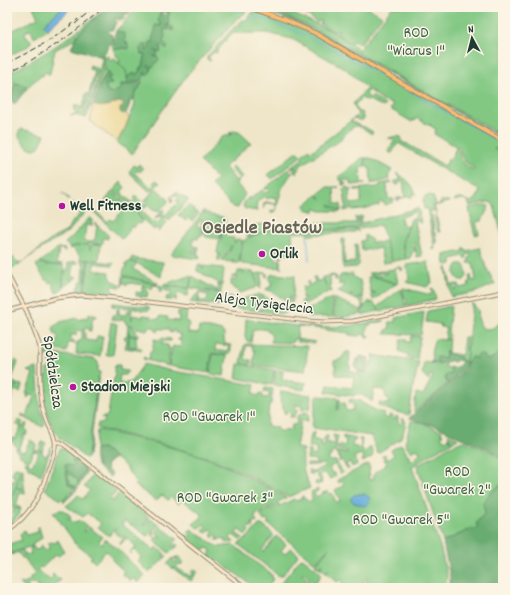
<svg xmlns="http://www.w3.org/2000/svg" width="510" height="595" font-family="Dekko,sans-serif">
	<style>
		.green { fill: #82c883; stroke: #50825c }
		.forest { fill: #69ac71; stroke: #447452 }
		.sand { fill: #eeda9e; stroke: #868c69 }
		.water { fill: #63abda; stroke: #417487 }
		.lines { fill: none; stroke-linecap: round; stroke-linejoin: round }
		.stream { stroke: #63abda; stroke-width: 1 }
		.secondary-casing { stroke: #87927e; stroke-width: 5 }
		.primary-casing { stroke: #87927e; stroke-width: 5.5 }
		.secondary { stroke: #ffe4c6; stroke-width: 3 }
		.primary { stroke: #febb71; stroke-width: 3.5 }
		.rail { stroke: #1f3d34; stroke-width: 1; stroke-dasharray: 6 3; stroke-linecap: butt }
		.poi-dot { fill: #b5179e; stroke: #fcf5e5; stroke-width: 1.5 }
		.labels { text-anchor: middle; dominant-baseline: central; stroke-width: 3; stroke-linejoin: round; paint-order: stroke }
		.park-label { font-size: 16px; fill: #386048; stroke: #fcf5e5 }
		.poi-label { font-size: 16px; font-weight: bold; fill: #1f3d34; stroke: #fcf5e5; text-anchor: start }
		.street-label { font-size: 16px; fill: #1f3d34; stroke: #fcf5e5 }
		.district-label { font-size: 20px; font-weight: bold; fill: #666759; stroke: #fcf5e5 }
	</style>
	<rect width="100%" height="100%" fill="#fcf5e5"/>
	<filter id="ink" filterUnits="userSpaceOnUse"><feTurbulence type="fractalNoise" baseFrequency=".025" numOctaves="2"/><feDisplacementMap in="SourceGraphic" scale="8" xChannelSelector="R" yChannelSelector="G"/><feConvolveMatrix kernelMatrix="1 2 1 2 8 2 1 2 1" color-interpolation-filters="sRGB"/></filter>
	<filter id="wash" filterUnits="userSpaceOnUse"><feTurbulence type="fractalNoise" baseFrequency=".012" numOctaves="4" result="noise"/><feDisplacementMap in="SourceGraphic" scale="16" xChannelSelector="R" yChannelSelector="G"/><feGaussianBlur stdDeviation="0.9" result="paint"/><feColorMatrix in="noise" values="0 0 0 0 0 0 0 0 0 0 0 0 0 0 0 0 0 1.4 0 .05"/><feComposite in="paint" operator="in"/></filter>
	<g filter="url(#wash)">
		<rect width="100%" height="100%" fill="#efe6c9"/>
		<g class="green">
			<polygon points="33,7 63,7 44,24 48,29 34,38 31,30 24,32 27,38 31,40 31,43 30,45 7,57 7,33 38,18"/>
			<path d="M106,7h2l-31,28 -2,4 -20,11 -5,23 -1,2 -3,-3 -2,2 -11,8 -5,5 -6,-3 -8,-1 -3,-7 -4,2v-4c36,-18 69,-40 99,-67z"/>
			<path d="M136,7h23l2,6v13l-5,-1 -1,2h2c-1,3 -3,6 -4,10 -2,7 -1,9 -7,15l-6,-3 1,5h4v6l-1,1 -1,7h-2l-1,3 -4,5 -2,-2 -7,3 -1,-6 -8,-9 3,-1c-6,-6 -11,-14 -8,-22l1,3 13,2 -8,-13 -4,2 2,-4 5,-4 14,-16z"/>
			<path d="M171,7h72l5,1 -1,2 -2,2v1l-4,4h-1l-16,16 -37,42 -55,79 -15,-12 7,-11 11,-26 -2,-9 9,-15 -1,-1c1,-2 2,-6 4,-8l1,2c13,-21 19,-43 25,-67z"/>
			<polygon points="260,7 275,7 310,21 333,32 356,47 358,49 358,51 392,7 503,7 503,136 474,119 474,118 473,119 424,91 425,88 424,91 319,31 280,13"/>
			<path d="M290,7h77l15,9 -22,28 -7,-3 -2,2 -2,-1 -11,-7 -1,-2 2,-3h-2l-2,2 -2,-1 -13,-7 1,-3 -2,-1 -1,3c-4,-2 -5,-4 -8,-6 -6,-5 -13,-7 -20,-10z"/>
			<path d="M254,10l37,14 40,20 170,97 -4,3 3,-1v1l3,2v7l-8,-5 -1,1 9,5v85l-9,-33 -2,-3 -4,-1 -19,4 -1,-5 -4,-2 -10,2 2,-3 2,1 1,-2 12,5 2,-2 2,1 5,-10 -82,-48 -6,10h-2l-2,-2 7,-11 -5,-2h-2l10,-2 3,1 1,2 -1,2 5,3 1,-1v1l38,22 4,-8 2,1 5,-11c4,3 4,7 5,11 3,6 8,8 13,11v-2l-9,-6 -6,-14 -25,-14 2,-5 -4,-2 -2,-3v2l-13,-8 -2,3 -2,-1 -1,2 -22,-13 3,-4 -8,-4 -1,1 -15,-12 -3,4 4,4 2,-2 13,9 -1,2 -4,-1 -6,-4h-2l-2,-2 -2,1 -2,-2 -2,1 -2,-2 -7,7 4,8 3,-1 1,2 -2,4h1l1,-1 2,1 -4,3 -7,-3 -3,3 11,6 1,-1 10,6 -1,2c-4,-2 -11,-8 -16,-8 -6,1 -16,14 -20,18h-2l-33,21 -5,8 -3,-3 3,-2 -2,-1 -5,3 1,2 2,-1 1,1c-6,6 -8,14 -13,19v6l-1,1 -3,13 -2,2h-3v-2l5,-1v-6l-11,-1 -1,4 1,2 -2,-1 1,-5 2,-2 1,1 8,2 1,-2h1l1,-2h-2v-2l-6,-1 -1,2 -3,-1 -2,-2 -7,6 -1,8h2l-1,1 -12,-2 -2,-3 2,-5 4,-4 1,2 5,-3 -1,-2h3l5,-4 3,3 5,-2 -2,-3 -3,2 -1,-1 39,-31 -2,-2 -29,23 -4,-4 28,-23h2l3,4 8,-7 2,3 47,-37 -5,-11 14,-16 -21,-19 -54,-30 -25,-6h-35l-15,18v2l-3,-1 -6,5 3,3 -2,1 -2,-2v-2l27,-30 7,-1 -2,-1 -1,-1 5,-4h6l-2,-3 5,-4 3,1 -2,-2z"/>
			<polygon points="263,10 270,11 290,19 330,38 503,138 503,139 329,39 297,23"/>
			<polygon points="103,56 104,70 86,118 75,115 70,116 85,110 87,109 89,101 93,94"/>
			<path d="M107,56l2,1 1,4 2,-1 1,-3 13,14 2,13h-8l2,4c-4,4 -10,6 -15,4l-2,-7 7,-2 -4,-3 1,-3v-5h-3l-2,-14h2z"/>
			<polygon points="90,65 97,68 98,69 90,96 88,99 85,108 75,112 74,110 75,105 83,107 86,94 89,94 95,71 89,69"/>
			<polygon points="22,129 45,135 39,147 35,149 28,148 20,138 19,136 19,131"/>
			<polygon points="233,131 239,132 251,143 225,167 236,181 239,178 231,169 232,167 234,167 242,177 236,183 245,194 238,208 233,207 211,185 217,179 200,161 224,135 225,136 233,134 229,133"/>
			<polygon points="362,158 365,158 365,166 360,168 361,183 365,183 366,184 351,185 349,180 343,180 343,183 346,183 346,185 342,185 342,180 340,180 339,177"/>
			<polygon points="365,158 370,158 392,170 388,176 390,179 376,183 370,183 372,183 372,181 371,181 370,168 368,168 367,166 366,166"/>
			<polygon points="139,164 143,169 140,172 138,170 137,172 136,171 134,173 135,175 136,174 152,188 154,185 153,183 156,180 160,183 151,191 149,191 129,172 134,165 137,167"/>
			<path d="M397,173c9,6 16,11 19,22l-2,-2 -1,1 -1,3 -1,1 -2,-2 -10,3v2l-3,-2 1,-1 8,-1 -2,-16h-4v4h-2v-1h-2v-3l5,-1v-3l-3,-2z"/>
			<polygon points="121,182 125,188 121,191 123,193 122,194 133,203 135,199 134,198 136,196 140,200 141,202 136,207 132,203 127,203 113,191"/>
			<polygon points="391,182 392,183 387,184 388,199 394,199 393,202 385,205 384,202 382,203 381,201 379,202 379,205 363,209 352,210 351,207 349,208 349,210 344,211 344,208 346,208 344,191 342,190 344,188 348,187 348,189 352,189 351,191 349,192 350,204 361,203 361,190 355,190 354,189 377,187 380,186 380,184"/>
			<polygon points="327,187 339,187 334,189 335,204 341,204 341,211 329,204 329,205 341,211 336,212 336,211 320,211 320,210 318,210 317,209 315,209 315,212 306,209 304,206 317,195 321,199 318,194"/>
			<polygon points="155,189 157,189 167,198 168,202 159,211 154,211 144,202 144,200 147,198 149,199 148,197 151,193 153,194 153,193 152,193"/>
			<polygon points="112,192 133,211 137,208 138,214 137,215 143,221 140,224 138,223 133,228 131,226 129,229 130,230 122,239 95,213 96,211 107,222 110,219 113,221 124,209 120,205 108,200 106,202 105,201"/>
			<polygon points="176,192 189,200 169,220 168,220 160,214 160,212 163,209 164,210 163,212 165,215 177,204 178,203 176,201 179,199 175,194 171,197 174,200 172,202 171,201 172,200 170,198"/>
			<polygon points="62,193 82,211 86,209 87,210 69,231 41,249 17,266 9,269 7,266 7,262 11,257 14,258 19,263 18,266 53,238 67,231 73,221 79,215 80,212 74,204 64,195 62,194"/>
			<polygon points="432,195 433,196 436,205 440,204 442,200 445,202 446,200 450,202 434,206 440,232 438,232 435,218 436,213 434,206 433,206 433,211 429,212 429,214 432,215 433,217 431,218 431,219 433,219 433,220 431,221 431,222 434,222 434,223 432,224 432,226 434,225 434,226 432,227 433,229 435,228 435,229 433,230 433,232 435,232 436,233 434,233 434,235 437,235 434,236 434,238 437,238 435,239 435,241 437,241 438,242 436,242 436,244 434,244 435,249 432,250 432,247 434,246 427,208 424,209 423,199 425,196"/>
			<polygon points="141,203 147,207 146,208 144,207 141,210 145,214 145,215 152,222 154,220 157,223 162,219 159,216 156,219 155,218 157,216 157,215 160,215 166,222 166,224 158,232 159,230 157,228 154,230 139,216 138,207"/>
			<polygon points="188,205 194,209 193,211 195,212 196,211 199,213 193,221 186,217 185,218 187,220 186,221 178,215"/>
			<polygon points="485,205 489,206 482,221 476,222 479,234 475,235 471,220 472,219 471,218 469,208"/>
			<polygon points="418,208 420,215 414,216 417,213 414,212 400,218 402,220 400,221 402,221 402,223 405,226 408,226 402,242 406,259 393,261 385,240 382,228 381,228 380,225 360,229 359,217 362,216 363,218 360,219 362,223"/>
			<polygon points="204,210 205,211 204,213 205,214 207,212 211,215 223,217 220,239 206,237 204,234 203,222 202,220 200,220 199,223 198,223 197,227 201,227 202,222 202,235 199,236 198,239 193,238 193,245 194,246 199,247 198,252 193,250 192,252 198,253 198,257 200,257 199,259 171,255"/>
			<polygon points="90,217 93,220 93,222 92,221 90,220 90,222 92,223 92,226 86,225 84,241 90,242 90,244 83,245 90,245 90,250 91,245 101,244 99,260 83,260 88,260 84,290 78,290 78,287 80,287 80,282 83,281 84,263 82,263 82,261 79,259 81,257 72,248 70,249 69,248 81,245 69,247 65,243 71,238"/>
			<polygon points="355,217 358,218 358,228 308,230 307,226 305,226 305,225 315,224 315,223 356,223 356,219 355,219"/>
			<polygon points="420,217 421,223 420,223 419,221 415,222 422,256 417,257 415,246 416,244 414,243 412,245 412,247 415,248 416,252 415,251 412,252 411,258 406,259 403,243 411,219"/>
			<polygon points="225,219 225,223 224,223 224,233 226,233 225,235 227,237 234,238 234,243 235,242 235,243 237,239 242,240 239,263 233,263 233,260 232,262 222,261 229,253 232,245 226,255 220,261 218,261 218,256 219,256 220,255 217,253 219,242 221,240 224,220"/>
			<polygon points="95,223 109,236 108,236 108,239 103,238 103,243 91,244 91,241 95,240 97,225 95,225"/>
			<polygon points="256,224 257,225 260,224 276,227 269,229 270,227 266,231 247,237 248,228 252,228"/>
			<polygon points="279,227 294,230 306,229 308,231 355,229 358,229 358,232 357,230 356,230 355,232 309,235 308,232 292,233 293,254 277,255 278,249 276,249 274,258 277,258 276,261 279,261 279,259 280,259 281,256 283,256 283,257 281,257 280,267 282,268 242,264 240,260 243,241 250,237 251,237 252,236"/>
			<polygon points="365,235 368,237 369,239 371,239 372,243 377,242 378,243 383,241 385,242 391,257 391,262 383,263 380,248 370,250 369,249 364,251 362,250 361,244 361,241 365,240"/>
			<polygon points="342,239 344,239 345,263 353,262 354,264 354,262 355,262 355,244 357,244 359,265 357,267 343,268 343,264 350,263 343,263"/>
			<path d="M59,248l6,1v2h-2v-2h-4l-2,14 6,1 1,12v-7h1v3h2v-3h1l1,-5h-2l8,-3 3,1v1h-4l-2,13 5,1 -4,3 -4,-2 4,3 -10,6v-10v11l-7,5 -4,-11 -3,1c-6,-5 -9,-11 -13,-18l3,-2 7,2h16l-16,-1 -6,-2z"/>
			<polygon points="480,248 486,267 495,284 476,292 451,297 446,268 447,267 451,285 455,284 454,288 455,290 457,289 456,284 459,284 460,288 469,286 468,282 470,280 469,275 471,275 472,281 476,280 473,263 468,263 469,258 471,257 470,254 466,255 467,258 464,258 463,256 452,259 452,264 446,265 445,264 444,257 446,257 446,256 444,256 443,255 464,251 463,249 465,249 466,251"/>
			<polygon points="132,257 138,259 137,261 138,259 163,262 161,277 131,260"/>
			<path d="M89,260l25,3 -3,4v-2l-17,-2v7l15,2c3,11 2,7 11,12v3l-9,-1v2l2,2v3l-17,-2v-1h-1v1l-10,-1z"/>
			<polygon points="131,261 136,264 133,269 158,283 157,284 123,275 124,269 126,268 127,264 125,264"/>
			<polygon points="428,262 432,283 429,283 429,285 427,287 406,282 409,278 407,268 405,268 407,268 406,265"/>
			<path d="M458,264c8,-2 8,6 9,12l-3,4c-9,2 -12,-10 -6,-16z"/>
			<polygon points="200,265 202,266 202,268 203,269 203,266 223,268 224,270 222,285 217,282 204,275 204,274 197,271 197,269 198,266"/>
			<polygon points="400,267 395,268 398,283 397,284 369,274 368,273 371,273 381,271 381,272 379,273 380,276 382,275 382,271 385,271 385,274 387,274 386,270 394,269 395,268 401,267 403,270 400,270"/>
			<polygon points="238,271 243,271 243,273 244,273 245,271 253,272 257,283 255,274 262,273 266,273 267,274 267,277 266,277 266,273 262,273 260,289 257,285 255,288 240,293 233,288 233,286 231,286 231,280 236,280 236,277 233,277 233,278 232,278 232,276 236,277 236,275 238,274"/>
			<polygon points="272,274 295,276 293,296 293,298 293,297 289,297 289,299 293,299 292,303 290,303 280,297 280,296 279,296 270,291 270,290 266,290 267,288 268,288 269,287 271,287 271,281 269,280 270,276 271,276"/>
			<polygon points="353,274 353,277 356,278 357,280 360,280 364,302 363,303 358,301 359,298 363,297 362,296 359,296 357,300 350,297 352,293 350,297 338,292 338,290 341,290 343,288 343,283 339,285 339,277 341,275"/>
			<path d="M333,275l3,1 1,4h-2v-4l-5,1 1,15 -2,-1c-8,6 -19,10 -26,14l-2,-1 1,-4h4v-2h-4l1,-12 2,2 4,-3 -1,-2h-2l3,-2 -1,2 2,2 5,-3 -2,-5h3v4l6,-1v-3l5,11 -4,-11z"/>
			<polygon points="123,276 157,285 189,289 188,296 177,293 176,301 174,298 172,300 166,300 167,296 171,297 171,291 166,291 166,290 162,289 161,292 159,292 160,286 153,285 152,289 146,288 146,291 148,291 147,297 136,296 136,292 142,293 142,286 144,286 144,285 131,283 126,285 126,283 123,283 122,287"/>
			<polygon points="190,276 191,278 189,288 164,285 164,284"/>
			<polygon points="192,276 217,290 219,286 217,285 218,284 222,286 221,292 190,288"/>
			<polygon points="372,276 396,284 378,297 377,296 378,297 373,300 371,293 372,294 375,294 375,292 371,293 368,277"/>
			<polygon points="403,288 431,295 432,291 431,290 431,289 434,290 436,299 433,300 428,301 427,301 407,306 407,298 405,299 403,291"/>
			<polygon points="401,289 406,306 380,311 378,308 379,311 361,315 365,305 369,301 371,302 369,304 373,302 377,307"/>
			<polygon points="201,291 221,293 220,299 215,298 214,302 220,303 219,306 212,305 213,303 211,303 210,305 190,302 191,300 197,294 199,295 198,302 199,298 200,301 207,301 208,295 198,293"/>
			<path d="M260,294c1,6 -3,9 -3,14l2,1 -1,2 -25,-3 -4,-11h2l1,1h-1l1,4z"/>
			<polygon points="262,295 288,309 285,314 259,311 260,309 262,309 263,304 261,300"/>
			<polygon points="332,298 333,317 309,317 305,311"/>
			<polygon points="334,298 361,310 363,306 361,305 362,304 364,305 360,314 345,317 334,317"/>
			<path d="M113,303l36,4v3c-6,2 -11,-2 -17,-2l-1,11 1,1 1,-5 10,2v-2l8,1v2l8,1 1,-3 8,1 -1,3 12,1v-3l-1,-2v-5l9,1 -1,10h3l-1,11 10,1 1,-7 11,1 12,3 2,3v5l1,5 6,1v3l-3,-1v-1l-12,-2 -1,6 12,2 1,-4 3,1 -1,5 -2,1 -16,-2 -3,20 -40,-7 3,-18 1,-2 7,1 1,-6 -3,-1v-1h3v-3h-2v-3h-4v-3h-2l-1,3 -3,-1v-3h-11v3h-1l-3,-5h-6l-1,3c-6,-1 -12,-2 -17,-6v1l5,4 3,5v2l-9,-1v-7l-1,19 3,1 5,-1 -7,-1v-10h7v5l1,5 -1,1 5,1v3l-16,-3 2,-8 -3,-2 1,-2h2l1,-12h-2v-2l-2,-1v-2l-2,-1 -1,3 -9,-2v-4h5v-6h2v5l8,1v-5l2,2 1,-4 -18,-2z"/>
			<path d="M472,303c2,2 5,5 6,7 1,3 0,4 0,7 3,10 3,14 15,11l3,-3 4,-1v-3h3v31l-2,-1 -3,2 -4,4 -6,3 -7,-6 -5,4 -4,-1 -2,1 -4,7z"/>
			<polygon points="451,306 448,333 449,333 448,353 462,355 464,337 467,337 466,363 465,361 460,360 461,358 459,356 456,357 452,354 447,353 446,352 445,358 436,362 432,361 433,355 431,355 432,348 435,339 447,340 447,339 445,339 446,336 445,335 446,328 441,327 440,324 426,322 428,311"/>
			<polygon points="424,312 421,335 385,334 386,330 388,330 390,326 389,322 395,322 395,318"/>
			<polygon points="92,314 97,316 97,317 93,317 91,331 89,331 89,328 85,328 85,330 81,331 77,330 76,335 71,335 71,339 74,341 75,345 73,343 68,343 67,352 56,350 53,342 59,340 56,334 55,334 53,329 54,326 60,323 60,322 77,318 78,318 79,320 81,320 81,318 85,317 85,318 87,318 87,317 89,316 88,315"/>
			<path d="M246,319l51,7 26,1v2l-25,-3 -1,13 18,3 -1,1 -17,-1v-3h-4v3h-1l-1,1 -20,-1c0,-2 1,-5 0,-7 -1,-7 -14,-7 -18,-5l-2,12 -4,-1 -2,-4z"/>
			<polygon points="384,320 384,321 372,324 371,325 368,325 366,335 371,336 370,337 366,337 365,335 361,334 360,336 349,335 349,333 325,330 325,327 348,326"/>
			<polygon points="111,322 117,324 113,355 106,355"/>
			<path d="M82,332h3v7c2,2 9,2 11,2l1,-5h3v2h2l-1,-2h2l-3,20 -24,-2 1,-12 5,-2z"/>
			<polygon points="412,336 420,337 417,359 407,358 409,355 401,352 400,352 399,351 401,339 407,339 406,342 410,342"/>
			<polygon points="161,338 171,339 171,341 164,341 164,342 162,342 162,344 168,345 168,348 170,348 168,366 143,359 144,357 145,357 145,359 149,359 150,351 152,351 154,339 160,340"/>
			<polygon points="246,344 308,346 305,371 253,365 255,350 253,350 253,347 249,345 249,346 246,346 245,358 247,360 251,360 251,365 241,363 244,346"/>
			<path d="M46,352l7,1v2h-7v2h-2v20h3v-8h3v-8h2l4,-5v-2l39,5 3,3v10h2l-11,83 9,-78 -10,79 -1,2h-2l-9,-7 1,-3h-2l-1,1c-5,-5 -13,-9 -17,-14 -16,-22 -13,-53 -14,-79l1,-3z"/>
			<path d="M346,352h4l-1,13h1v6l4,1v1h4v-1l8,1 1,-11 5,1 1,-8 46,7 -4,18 -1,1 -5,34 -17,-4 -13,-5v-3l10,1 -1,-6h-2l-1,-4v-4l-11,-1 -2,13c-5,-5 -10,-7 -16,-8l-2,2 -28,-4 2,-7 24,3 2,-11 -18,-2 -1,-4 1,-5 -2,-1v-4l7,-2z"/>
			<polygon points="213,354 227,356 224,376 210,374"/>
			<path d="M15,360l2,1 1,2 -7,18 5,2 -1,5 2,-4 5,1 -2,7 -6,-2 -5,18 -2,-3v-6l2,-1c-6,-10 3,-28 6,-38z"/>
			<path d="M424,362l22,4v1c5,1 5,4 6,8l-7,4 3,4 -34,29 2,-19 7,2 10,-19 -3,-1 -2,5 -6,-7z"/>
			<path d="M144,364l23,6 88,15 -2,9 6,2 1,-3 3,1 -1,3 7,1v-6l-5,-1 1,-3 8,1 -2,15h-2l-2,22 9,1 2,4h7l6,-1 1,-5 5,-1v-7l3,-3h3l1,-2h3l2,2 -1,7 -7,-1 -5,28 8,1v3l-3,-1 -1,2 3,1c-1,15 1,20 7,34l-22,9 -40,-22 -35,-16 -54,-16 -62,-15 1,-5h6l1,-4 -3,-1v-1h4l2,-3 5,-32 2,-6 -1,-5 1,-6h5v5l8,1 -3,4h-5l-1,7 11,1z"/>
			<polygon points="238,364 274,370 272,385 236,378"/>
			<polygon points="37,368 40,405 45,425 43,427 25,418 22,417 22,414 23,414 23,416 27,417 34,396 29,395 28,398 27,397 28,394 26,394 33,373 27,371"/>
			<polygon points="275,370 283,371 282,380 307,383 305,384 304,390 274,385"/>
			<polygon points="281,391 311,395 312,397 310,409 305,407 304,410 302,410 302,406 296,405 295,409 298,409 294,417 290,417 291,412 287,411 287,413 284,413 284,410 283,409 283,405 280,402"/>
			<polygon points="317,396 319,396 338,398 337,410 338,410 339,399 340,399 340,402 345,403 345,410 350,411 353,410 354,405 349,403 350,399 361,401 360,402 377,411 384,413 383,417 389,419 389,415 393,416 393,419 395,420 396,416 398,417 398,423 402,424 403,418 406,422 403,434 400,439 378,453 377,452 371,436 327,429 327,430 314,428 312,425"/>
			<polygon points="18,420 23,422 21,426 23,427 26,423 27,424 25,430 28,431 26,435 23,435 22,436 24,437 17,451 19,448 20,448 19,450 24,452 30,440 35,443 37,445 31,454 33,454 30,460 29,459 28,460 29,461 28,463 32,465 39,453 35,451 33,453 33,452 35,449 39,450 42,442 46,443 42,451 39,450 43,452 42,454 46,456 52,446 41,475 28,467 27,465 27,462 26,464 25,462 26,461 22,456 21,457 15,449 17,448 13,442 10,442 12,438 10,437 15,439 21,427 16,424"/>
			<path d="M411,421c11,0 21,6 31,10l-1,3h2l-2,4 6,3 2,-4 -1,-3 10,5 -6,3 -3,-4 2,5 -17,9 -22,15 28,79 7,30 -1,12h-86l8,-9 -2,-1 -8,10h-2l1,-2 -3,-3 -3,4 1,1h-5l2,-2 -2,-1 -2,3 -4,-3 2,-4 -3,-2 -2,3 -4,-2 2,-3 -2,2 -8,-6 3,-4 -3,3 -6,-4 2,-3 -3,3 -4,-3 14,-17 -14,15 -48,-40 2,-2 -2,-1 -3,1 -4,-7 19,-10 1,2 14,-7 2,2 6,-3v-2h1l1,3h2l2,3 3,-1 1,1 1,-1 -2,-6h1l-1,-3 7,-3v2l-4,2 2,4 6,-3v-1l2,-1v1l4,-2 1,3 3,-1 4,9 4,-1 -5,-11 9,-5 -2,-4 -3,2 -2,-3 31,-16 2,4h-1l1,2 -1,2 1,3 -2,1 2,4 4,-1 -1,-4 3,-2v-2l11,-7 -5,-8 3,-2 1,2 -1,1 2,3 7,-5 -3,-5 9,-5h2l5,9 2,1v4l3,1h3l2,-4 3,-2 -1,-3 -3,-2 -5,3 -6,-9z"/>
			<path d="M99,430c37,9 77,17 113,30 26,11 50,24 74,38l-31,17v3l2,4 -2,-1 -3,3 1,2 -1,2 -4,-1 -1,1 2,3 -4,5 -2,-3 -4,-3 -3,3 7,5 -3,2 -7,-5 -3,3 4,4 -8,1 -2,-4 -2,-1 -3,2h-3l2,-3 -2,-2 -3,3 -2,-3 2,-4 -2,-2 -4,4 -4,-2 3,-4 -2,-3 -4,4 -2,-1 -1,1 -4,-4 8,-6 1,-3 -19,-15 -5,4 -7,-7 -3,3 -6,-5 -6,6 -21,-16 1,-2 -11,-17 -22,-18 -8,1 2,-18z"/>
			<path d="M314,432l-1,7 9,3 -1,4h4v-4l-1,-1v-3l2,-2h2l-1,6 5,2h2c2,-2 0,-6 -1,-9l5,1 -3,15 12,2v-2l-10,-2 1,-4 7,1 1,-7h-3v-3l13,3 -1,2h-2l-1,5 5,1v2h3l1,-8 -2,-1v-1h3l-1,9h1l2,4 4,-2 1,-2 2,-1 2,7 -1,3 -9,5 -1,-2 2,-1 -3,-5 -7,3 3,8 -4,1 -1,1 -2,-5 -4,2 3,5 -1,1 -2,-2 -4,-8 -3,2 1,-5h-2l1,-3 -7,-2 -1,4h-2v5h7l7,12 -3,1 -5,-10 -6,4 3,5h2l2,3 -5,3 -1,-2h-2l-3,-5 -5,3 2,5h-1l1,3 -5,2 -2,-1 1,-3 1,1 2,-1 1,2 1,-1 -2,-4h-1l-2,-5 -4,1v2l-2,-3 -1,1 -1,-4h2v1h3v1l12,-6 -1,-2 -17,2v-2h9v-4l-9,-1 1,-9 3,1v4l4,1 1,-2v-7h-7v-1l2,-12z"/>
			<path d="M463,441c15,5 29,9 40,20v22l-12,9 -6,21 -8,9v7h-6l-28,13 -26,-76 31,-19z"/>
			<path d="M60,448h3l21,17 2,3 -2,4 3,-2c-4,13 -13,24 -23,32l-1,-1 12,-12 8,-13 -10,13 -10,11 -2,-2 -1,2 -15,-11z"/>
			<polygon points="15,467 21,468 12,498 16,488 23,489 16,487 22,468 23,468 23,475 25,492 25,493 20,492 16,506 21,508 14,508 21,509 18,517 16,519 9,525 8,523 10,523 14,509 12,508 14,500 7,497 7,483 9,483 9,481 13,482 15,476 13,476 12,474"/>
			<polygon points="94,473 117,491 112,497 109,495 108,497 113,501 119,493 149,517 143,525 144,526 150,519 159,525 152,531 154,532 153,535 156,538 157,536 161,539 162,538 155,532 160,526 177,539 172,546 174,547 176,543 178,546 169,553 154,541 156,538 152,535 153,533 152,532 148,536 125,521 122,524 154,550 156,547 165,554 163,555 164,557 166,555 167,556 152,570 151,569 151,570 148,572 138,562 141,557 134,550 130,554 129,553 136,546 126,538 120,545 119,544 125,537 124,536 122,538 114,532 116,529 114,529 109,536 98,527 101,523 87,513 83,517 66,506 71,502 78,495 83,499 90,490 87,488 84,487"/>
			<polygon points="60,510 63,510 70,515 67,519 68,520 71,517 70,520 74,523 75,521 77,522 78,520 87,526 84,531 86,532 89,527 102,537 99,541 102,544 105,539 117,548 145,576 139,582 137,582 134,578 131,581 122,574 124,571 112,560 112,556 106,551 95,563 90,558 92,556 74,543 73,540 56,516 53,512"/>
			<polygon points="259,525 262,525 273,534 273,536 262,550 264,552 276,536 286,544 281,551 285,554 290,548 298,554 297,557 282,576 279,576 238,544 246,539"/>
			<polygon points="37,527 39,527 42,537 41,539 34,542 34,544 32,544 33,546 16,551 23,550 25,555 31,554 30,548 34,547 35,550 40,549 40,546 42,545 44,550 49,549 48,543 53,542 54,543 57,542 57,540 58,540 64,551 59,556 57,555 54,556 42,568 40,567 37,570 50,580 53,577 52,575 53,574 61,580 49,588 38,588 38,587 36,584 34,585 33,583 27,586 28,588 24,588 20,583 24,584 31,579 30,578 35,573 24,558 22,558 19,553 14,553 14,554 12,555 14,551 11,555 7,545 7,539 9,544 22,540 20,535 24,530 26,535 38,532"/>
			<polygon points="191,529 218,547 233,545 235,546 272,575 273,579 267,588 264,588 265,586 262,584 259,587 260,588 256,588 218,561 216,562 209,557 211,550 207,548 201,552 191,544 192,543 184,537 186,535 189,537 191,535 188,532"/>
			<polygon points="177,556 181,559 181,560 184,562 181,565 179,564 176,567 191,577 193,574 191,572 194,569 198,571 191,581 174,569 174,567 173,569 167,564 173,558 174,560 173,561 175,563 177,560 174,558 175,557 177,558"/>
			<polygon points="301,558 304,559 321,573 321,575 315,583 303,573 301,574 313,584 310,588 306,588 303,586 301,588 285,588 283,586 281,588 277,588"/>
		</g>
		<g class="forest">
			<polygon points="108,7 128,7 130,9 129,10 130,12 128,15 123,14 124,15 125,19 119,20 115,18 115,20 117,22 115,24 113,30 109,30 108,32 112,35 113,38 103,56 102,57 71,48 77,35"/>
			<path d="M159,7h5v3h-1l-1,4 1,2 3,-3 -1,-2 2,-2 -2,-2h5c0,9 -4,8 0,18l-2,-1 -2,2 2,1v-2l2,2h3v4l-2,-1v-1l-1,1 -3,-1 -3,1v3l1,2 -1,2 2,1 -1,1 -2,-1 1,2 -2,1 2,1 4,6 -2,1 -4,-4 -2,1 1,5 -2,1 -4,-2 1,2 2,1 -1,2 -2,1 -1,-1v1l1,1 2,-1 2,3 -6,8 -5,-1 3,1 -1,5 -3,4 -2,-4 -1,1 1,2 -4,5 -6,1 -6,3 -1,-1 -1,-6 7,-4 2,2 3,-4h1l-1,-3h2v-2l2,1 1,-6 1,-1 -1,-2 1,-4h-4l-1,-5 2,-4h5l-1,6 4,-3 -1,-5 4,-1v-5l3,-10h-1l1,-2 5,1v-2l-3,-3 1,-2v-5l2,-1z"/>
			<polygon points="119,31 125,34 125,41 127,44 127,42 129,49 123,48 121,49 116,49 115,47 116,45 113,44 115,33"/>
			<path d="M106,72h3l2,5h-2l-1,3 4,4 -7,1 2,4v3l3,2 5,-2 2,-2 2,1 1,-3h2l-2,-4 9,1 6,-3h7l-4,9h-2l1,2 -3,2 1,2 -3,4 -2,-1v3h-2l2,1 -4,9 -1,1 -5,-2v-4l3,-5 -5,-1 -1,1c-5,0 -6,2 -10,3 -5,1 -10,1 -14,-1l7,-20z"/>
			<polygon points="14,83 22,84 28,87 14,105 12,103 13,99 11,98"/>
			<path d="M446,351l1,2 8,2 1,2 2,-1 3,2 -1,2 5,1 1,5 4,-8 2,-1 4,1 1,-3 4,-1 7,6 6,-3 4,-4 3,-2 2,1v108l-5,-5 -11,-7 -26,-10 -25,-12 -27,-8 57,-49v-2l-18,16 -3,-4v-3l4,-2h2v-4l-2,-3c6,1 11,0 13,-6l-5,-1 -2,2h-2l-3,-2 -1,3 -3,-1v2l-16,-2h6l1,-5 8,1z"/>
			<polygon points="360,356 369,358 368,363 367,363 366,373 358,372 358,369 355,368 356,359 360,359"/>
			<path d="M103,448l12,10 -6,4 -3,4 1,4 5,4 -2,3c-12,-8 -17,-13 -15,-28z"/>
			<polygon points="73,459 77,462 79,460 84,465 86,468 83,475 78,484 78,482 77,479 73,477 72,474 71,474 67,477 70,480 69,481 69,482 71,483 71,485 76,486 74,488 68,484 66,473 68,472 66,472 65,464 72,466 74,464 72,460"/>
			<polygon points="503,483 503,588 450,588 450,576 443,542 471,529 477,529 477,522 485,513 483,503 491,492"/>
		</g>
		<path class="sand" d="M117,102l6,1v4l-3,1v4l3,2 3,-1 3,5 -4,10 -8,14 -27,-21 3,-13 -2,-1 1,-2h1c4,2 9,2 14,1 4,-1 5,-3 10,-3z"/>
		<g class="water">
			<polygon points="63,7 66,7 69,10 48,29 43,25"/>
			<polygon points="359,494 364,494 370,498 369,503 365,506 354,503 350,499 354,495"/>
		</g>
		<g class="lines">
			<g class="stream">
				<polyline points="223,7 243,12 244,9"/>
				<polyline points="248,17 252,18 262,18 305,35 382,76 499,142"/>
				<polyline points="500,143 501,143"/>
				<polyline points="307,234 309,260"/>
			</g>
		</g>
	</g>
	<g filter="url(#ink)">
		<g class="lines">
			<g class="secondary-casing">
				<g id="secondary">
					<path d="M7,274l20,38 12,32 1,4c0,25 -2,50 7,73 5,13 11,18 7,32 -11,33 -17,58 -47,78"/>
					<polyline points="7,311 56,298 81,295 115,298 308,321 324,322 353,321 503,292"/>
					<polyline points="56,442 60,442 67,447 245,588"/>
				</g>
			</g>
			<g class="primary-casing">
				<polyline id="primary" points="249,7 285,20 315,33 503,141"/>
			</g>
			<use href="#secondary" class="secondary"/>
			<use href="#primary" class="primary"/>
			<g class="rail">
				<polyline points="75,24 94,7"/>
				<path d="M7,63c26,-13 49,-24 71,-44"/>
				<path d="M7,73c35,-17 68,-40 97,-66"/>
			</g>
		</g>
	</g>
	<g class="poi-dot">
		<circle cx="62" cy="206" r="4"/>
		<circle cx="262" cy="254" r="4"/>
		<circle cx="73" cy="387" r="4"/>
	</g>
	<g class="labels">
		<g class="park-label">
			<text x="416" y="33">ROD<tspan x="416" dy="18">"Wiarus 1"</tspan></text>
			<text x="209" y="417">ROD "Gwarek 1"</text>
			<text x="457" y="472">ROD<tspan x="457" dy="18">"Gwarek 2"</tspan></text>
			<text x="225" y="498">ROD "Gwarek 3"</text>
			<text x="401" y="520">ROD "Gwarek 5"</text>
		</g>
		<g class="poi-label">
			<text x="70" y="206">Well Fitness</text>
			<text x="270" y="254">Orlik</text>
			<text x="81" y="387">Stadion Miejski</text>
		</g>
		<g class="street-label">
			<text transform="translate(264 304) rotate(7)">Aleja Tysiąclecia</text>
			<text transform="translate(52 372) rotate(82)">Spółdzielcza</text>
		</g>
		<g class="district-label">
			<text x="262" y="229">Osiedle Piastów</text>
		</g>
	</g>
	<rect width="510" height="595" fill="none" stroke="#fcf5e5" stroke-width="24"/>
	<g transform="translate(472 38) rotate(353)" stroke="#fcf5e5" stroke-width="3" paint-order="stroke">
	<path d="M0-3L7 15L0 10L-7 15Z" fill="#1f3d34"/>
	<text y="-6" font-size="11" font-weight="bold" text-anchor="middle" fill="#1f3d34">N</text>
	</g>
</svg>
